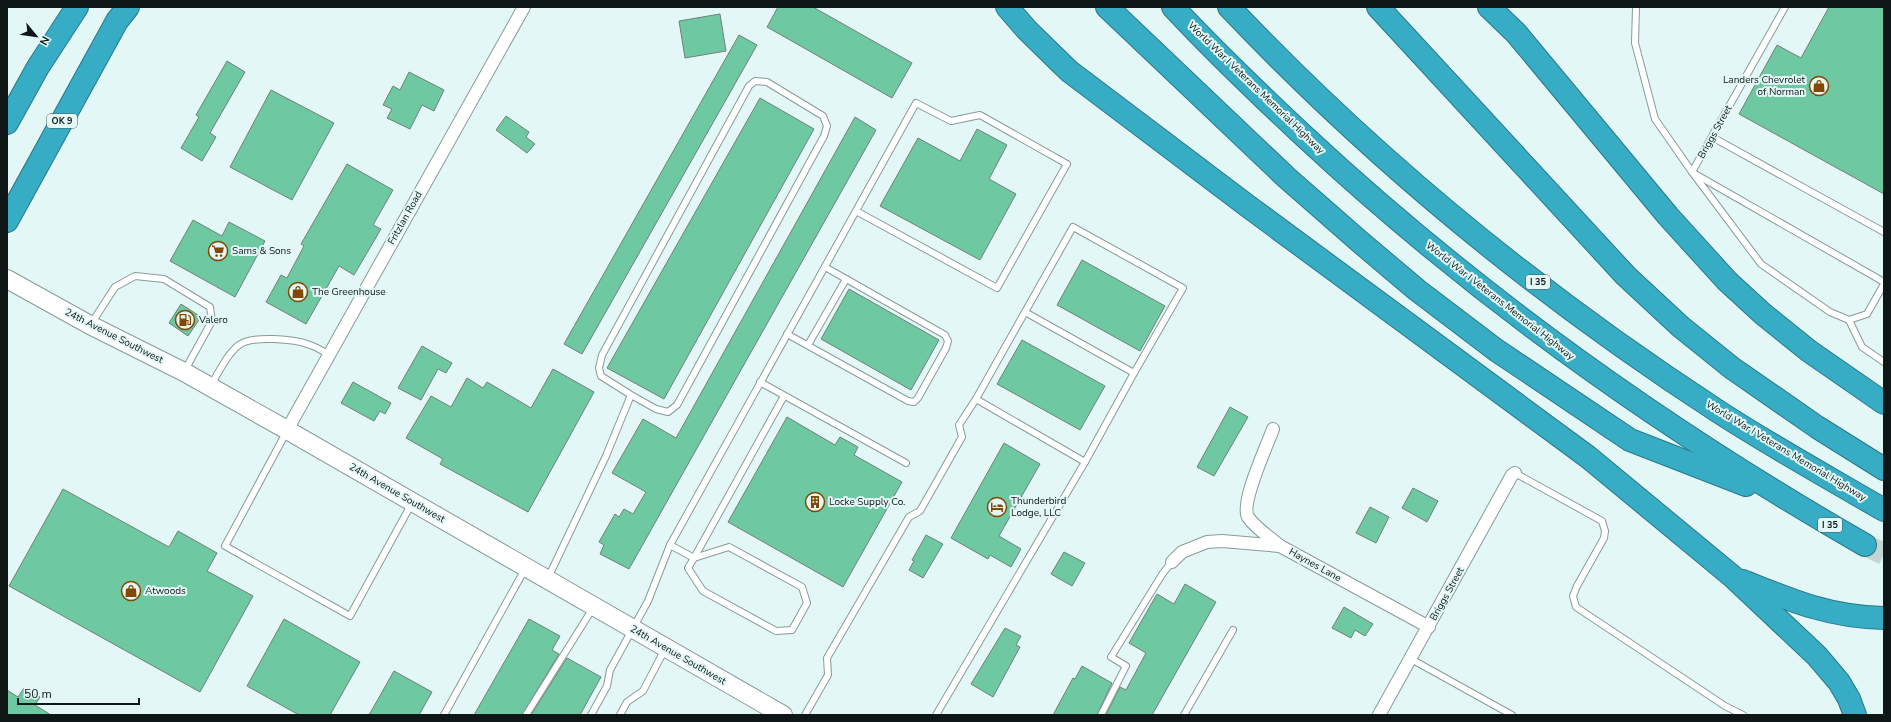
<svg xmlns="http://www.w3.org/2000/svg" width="1891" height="722" font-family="'Nunito Sans',sans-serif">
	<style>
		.building { fill: #6ec8a1; stroke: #708078 }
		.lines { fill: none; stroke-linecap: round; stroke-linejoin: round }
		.highway-tunnel { stroke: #c3d6d4; stroke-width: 22; stroke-dasharray: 22 11; stroke-linecap: butt }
		.lane-casing { stroke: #879b99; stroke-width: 8 }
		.street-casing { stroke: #879b99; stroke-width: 14 }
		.secondary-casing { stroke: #879b99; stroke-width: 20 }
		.highway-casing { stroke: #297888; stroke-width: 24 }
		.lane { stroke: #fff; stroke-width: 6 }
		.street { stroke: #fff; stroke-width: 12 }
		.secondary { stroke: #fff; stroke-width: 18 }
		.highway { stroke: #37acc5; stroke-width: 22 }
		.labels { text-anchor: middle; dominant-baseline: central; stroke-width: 4; stroke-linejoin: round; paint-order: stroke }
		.shield { fill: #e3f8f6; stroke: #4f5a59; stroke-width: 1 }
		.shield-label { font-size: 9px; font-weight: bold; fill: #0f1616 }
		.poi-label { font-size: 10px; fill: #0f1616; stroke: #e3f8f6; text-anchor: start }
		.street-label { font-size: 10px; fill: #0f1616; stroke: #e3f8f6 }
	</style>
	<rect width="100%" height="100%" fill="#e3f8f6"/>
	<g class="building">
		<polygon points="778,7 813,7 912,63 892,98 767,27"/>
		<polygon points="1829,7 1884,7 1884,194 1739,114 1777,45 1801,58"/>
		<polygon points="720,14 726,51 685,58 679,21"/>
		<polygon points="739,35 757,45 582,354 564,344"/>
		<polygon points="227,61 245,72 210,133 216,137 202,161 181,148 199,117 196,115"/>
		<polygon points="409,72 444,90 434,111 422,105 410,129 387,118 392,109 383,105 393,86 400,90"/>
		<polygon points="271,90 334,123 292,200 230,167"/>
		<polygon points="760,98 814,129 664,399 607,368"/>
		<polygon points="506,116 529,132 526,137 535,144 527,153 496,130"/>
		<polygon points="855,117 876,130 629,569 600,554 604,545 599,542 615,514 619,517 624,509 633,514 646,492 612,473 643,419 676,438"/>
		<polygon points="977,129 1007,145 989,179 1016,194 980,260 880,206 918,138 960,161"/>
		<polygon points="347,164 393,190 373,225 381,229 354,275 339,266 306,324 266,302 281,275 287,278 304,246 301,244"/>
		<polygon points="193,220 222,236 229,222 265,241 235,297 170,261"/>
		<polygon points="1082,260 1165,306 1140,351 1057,305"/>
		<polygon points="849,289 939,340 911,390 821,339"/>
		<polygon points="181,304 201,317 188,336 169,323"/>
		<polygon points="1022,340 1105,386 1080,430 997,384"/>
		<polygon points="422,346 452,363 446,373 438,369 421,400 398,388"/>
		<polygon points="553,369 594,392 528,512 440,464 443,459 406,438 431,396 451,407 467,378 483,388 487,382 531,408"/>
		<polygon points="353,382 391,403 385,414 380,411 374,421 341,403"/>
		<polygon points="1230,407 1248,417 1214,476 1197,467"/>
		<polygon points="787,417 835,445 840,437 858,447 854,455 902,482 843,587 728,522"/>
		<polygon points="1004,443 1040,464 999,536 1021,549 1011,567 990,555 988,559 951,538"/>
		<polygon points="1413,488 1438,501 1427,522 1402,508"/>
		<polygon points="63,489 169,547 178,531 217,553 207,571 253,596 200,692 9,586"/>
		<polygon points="1370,507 1389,517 1376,543 1356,533"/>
		<polygon points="926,535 943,544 923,578 909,570 914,561 912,560"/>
		<polygon points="1064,552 1085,563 1072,586 1051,574"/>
		<polygon points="1185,584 1216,602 1152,715 1106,715 1120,687 1126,690 1146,653 1129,643 1157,594 1174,604"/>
		<polygon points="1344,607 1373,624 1365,636 1355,630 1351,638 1332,628"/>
		<polygon points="284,619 360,662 330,715 299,715 247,686"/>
		<polygon points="529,619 560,636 552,650 559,654 522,715 474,715"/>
		<polygon points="1005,628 1021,636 1016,645 1020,647 993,697 971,684"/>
		<polygon points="567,658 601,677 580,715 531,715"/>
		<polygon points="1082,666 1112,683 1097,715 1053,715 1073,678 1075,679"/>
		<polygon points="394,671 432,692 419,715 369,715"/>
		<polygon points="24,688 40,697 35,705 51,715 7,715 7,690 18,697"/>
	</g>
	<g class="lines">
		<polyline class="highway-tunnel" points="1865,545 1884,554"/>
		<g class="lane-casing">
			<g id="lane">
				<polyline points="1636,7 1635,43 1655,119 1692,172 1761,264 1830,312 1849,320 1867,314 1884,284"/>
				<polyline points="1712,137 1884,232"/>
				<polyline points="1692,172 1785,7"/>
				<polyline points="1695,174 1884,282"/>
				<polyline points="1025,312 1073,227 1183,288 1134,373"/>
				<polyline points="1849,320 1862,347 1884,362"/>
				<polyline points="91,324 115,287 135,276 164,279 210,307 212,321 185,370"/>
				<polyline points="787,334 908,401 914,402 918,398 946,348 948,341 945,335 825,267"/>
				<polyline points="808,345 846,279"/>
				<polyline points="760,382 906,463"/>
				<path d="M211,385c8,-13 16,-31 28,-40 14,-10 56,-6 71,0 6,2 13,6 19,10"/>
				<polyline points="976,399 1025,312 1134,373 1085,462"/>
				<polyline points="287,431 225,546 350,616 412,503"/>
				<polyline points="1515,473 1602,521 1605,531 1604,538 1577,586 1573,596 1576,607 1725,706 1743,715"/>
				<polyline points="670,545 694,558 784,396"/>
				<polygon points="729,547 802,587 807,603 792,630 776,631 703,591 688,568 694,558"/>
				<polyline points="548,578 606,456 631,395 601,376 599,368 602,355 749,86 755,81 767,82 823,116 827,126 824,136 677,405 668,412 656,409 631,395"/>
				<polyline points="1411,659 1512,715"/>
				<polyline points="444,715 525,569"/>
				<polyline points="526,715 593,608"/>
				<polyline points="591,715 607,686 610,670 648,601 670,545 916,103 951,121 980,115 1067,164 997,288 856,211"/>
				<polyline points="620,715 627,702 643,691 665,649"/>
				<polyline points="805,715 828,675 827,658 909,517 920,511 962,437 959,425 976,399 1085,462 936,715"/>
				<polyline points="1101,715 1126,666 1111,657 1163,573 1172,562"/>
				<polyline points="1184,715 1233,630"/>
			</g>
		</g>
		<g class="street-casing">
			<g id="street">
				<path d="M1273,429c-6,17 -33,74 -25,88 8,12 22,20 32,29"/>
				<polyline points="287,430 524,7"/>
				<polyline points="1172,562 1182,552 1207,542 1222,541 1280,546 1429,627"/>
				<polyline points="1379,715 1512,475 1515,473"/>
			</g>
		</g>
		<g class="secondary-casing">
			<polyline id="secondary" points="7,279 90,325 184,372 287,430 783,715"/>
		</g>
		<g class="highway-casing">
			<g id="highway">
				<polyline points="1007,7 1027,30 1069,71 1249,207 1588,457 1732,576 1817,656 1839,682 1849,699 1855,715"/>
				<polyline points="1107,7 1287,178 1359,241 1417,290 1496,350 1630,440 1746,485"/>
				<path d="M1173,7c42,45 87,88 132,130 171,159 358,292 560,408"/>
				<path d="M1229,7c145,153 313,290 490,405 54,35 110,66 165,98"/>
				<polyline points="1378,7 1626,276 1681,327 1732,368 1817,427 1884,469"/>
				<polyline points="1489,7 1516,33 1668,216 1727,281 1763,314 1809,351 1884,403"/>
				<polyline points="7,123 38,67 77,7"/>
				<polyline points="7,221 117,21 128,7"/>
				<path d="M1743,581c49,20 87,36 141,37"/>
			</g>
		</g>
		<use href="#lane" class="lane"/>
		<use href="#street" class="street"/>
		<use href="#secondary" class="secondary"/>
		<use href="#highway" class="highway"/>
	</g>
	<defs>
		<g id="shop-ring" transform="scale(1)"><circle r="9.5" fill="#e3f8f6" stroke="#834800" stroke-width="1.5"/><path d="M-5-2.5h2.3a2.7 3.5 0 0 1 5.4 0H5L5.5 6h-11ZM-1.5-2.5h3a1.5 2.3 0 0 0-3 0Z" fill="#834800"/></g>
		<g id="supermarket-ring" transform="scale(1)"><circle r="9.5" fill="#e3f8f6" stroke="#834800" stroke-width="1.5"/><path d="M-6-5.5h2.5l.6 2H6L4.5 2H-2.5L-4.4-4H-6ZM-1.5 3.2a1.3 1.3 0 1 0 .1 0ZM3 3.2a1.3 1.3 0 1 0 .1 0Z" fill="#834800"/></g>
		<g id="fuel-ring" transform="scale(1)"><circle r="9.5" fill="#e3f8f6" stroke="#834800" stroke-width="1.5"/><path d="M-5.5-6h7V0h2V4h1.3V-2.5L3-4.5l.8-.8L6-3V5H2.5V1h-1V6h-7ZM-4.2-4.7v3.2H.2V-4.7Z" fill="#834800"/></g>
		<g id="building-ring" transform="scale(1)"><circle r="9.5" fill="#e3f8f6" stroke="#834800" stroke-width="1.5"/><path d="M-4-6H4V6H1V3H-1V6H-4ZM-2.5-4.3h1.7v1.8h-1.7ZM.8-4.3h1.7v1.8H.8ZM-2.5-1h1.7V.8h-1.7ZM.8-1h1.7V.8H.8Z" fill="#834800"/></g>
		<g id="hotel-ring" transform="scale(1)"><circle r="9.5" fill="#e3f8f6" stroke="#834800" stroke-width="1.5"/><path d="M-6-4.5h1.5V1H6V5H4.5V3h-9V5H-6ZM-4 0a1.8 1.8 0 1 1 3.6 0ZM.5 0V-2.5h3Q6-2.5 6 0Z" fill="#834800"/></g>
	</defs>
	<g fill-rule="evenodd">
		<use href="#shop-ring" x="1819" y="86"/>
		<use href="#supermarket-ring" x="218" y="251"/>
		<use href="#shop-ring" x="298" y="292"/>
		<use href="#fuel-ring" x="185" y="320"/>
		<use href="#building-ring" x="815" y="502"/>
		<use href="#hotel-ring" x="997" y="507"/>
		<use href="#shop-ring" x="131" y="591"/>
	</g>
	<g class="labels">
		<g class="shield">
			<rect x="47" y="114" width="30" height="14" rx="3"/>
			<rect x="1526" y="275" width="24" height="14" rx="3"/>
			<rect x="1818" y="518" width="24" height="14" rx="3"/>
		</g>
		<g class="shield-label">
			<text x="62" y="121">OK 9</text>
			<text x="1538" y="282">I 35</text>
			<text x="1830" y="525">I 35</text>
		</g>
		<g class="poi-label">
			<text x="1805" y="80" text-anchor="end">Landers Chevrolet<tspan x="1805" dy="12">of Norman</tspan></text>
			<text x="232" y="251">Sams &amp; Sons</text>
			<text x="312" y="292">The Greenhouse</text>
			<text x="199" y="320">Valero</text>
			<text x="1011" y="501">Thunderbird<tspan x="1011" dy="12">Lodge, LLC</tspan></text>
			<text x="829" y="502">Locke Supply Co.</text>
			<text x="145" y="591">Atwoods</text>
		</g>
		<g class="street-label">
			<text transform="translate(1256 88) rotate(44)">World War I Veterans Memorial Highway</text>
			<text transform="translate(1715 132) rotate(-61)">Briggs Street</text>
			<text transform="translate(405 218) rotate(-61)">Fritzlan Road</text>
			<text transform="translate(1500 301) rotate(38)">World War I Veterans Memorial Highway</text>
			<text transform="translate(114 336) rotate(27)">24th Avenue Southwest</text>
			<text transform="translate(1786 451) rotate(31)">World War I Veterans Memorial Highway</text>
			<text transform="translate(397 493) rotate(30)">24th Avenue Southwest</text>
			<text transform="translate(1315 565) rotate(29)">Haynes Lane</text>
			<text transform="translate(1447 594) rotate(-61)">Briggs Street</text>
			<text transform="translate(678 655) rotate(30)">24th Avenue Southwest</text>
		</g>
	</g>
	<rect width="1891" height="722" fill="none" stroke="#0f1616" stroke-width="16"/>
	<g transform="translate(36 36) rotate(119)" stroke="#e3f8f6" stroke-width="3" paint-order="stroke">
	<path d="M0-3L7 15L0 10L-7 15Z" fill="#0f1616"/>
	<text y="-6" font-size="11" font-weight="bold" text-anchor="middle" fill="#0f1616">N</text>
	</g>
	<path d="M18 698v6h121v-6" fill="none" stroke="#0f1616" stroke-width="2"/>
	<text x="24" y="698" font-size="12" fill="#0f1616" stroke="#e3f8f6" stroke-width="3" paint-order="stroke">50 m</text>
</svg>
